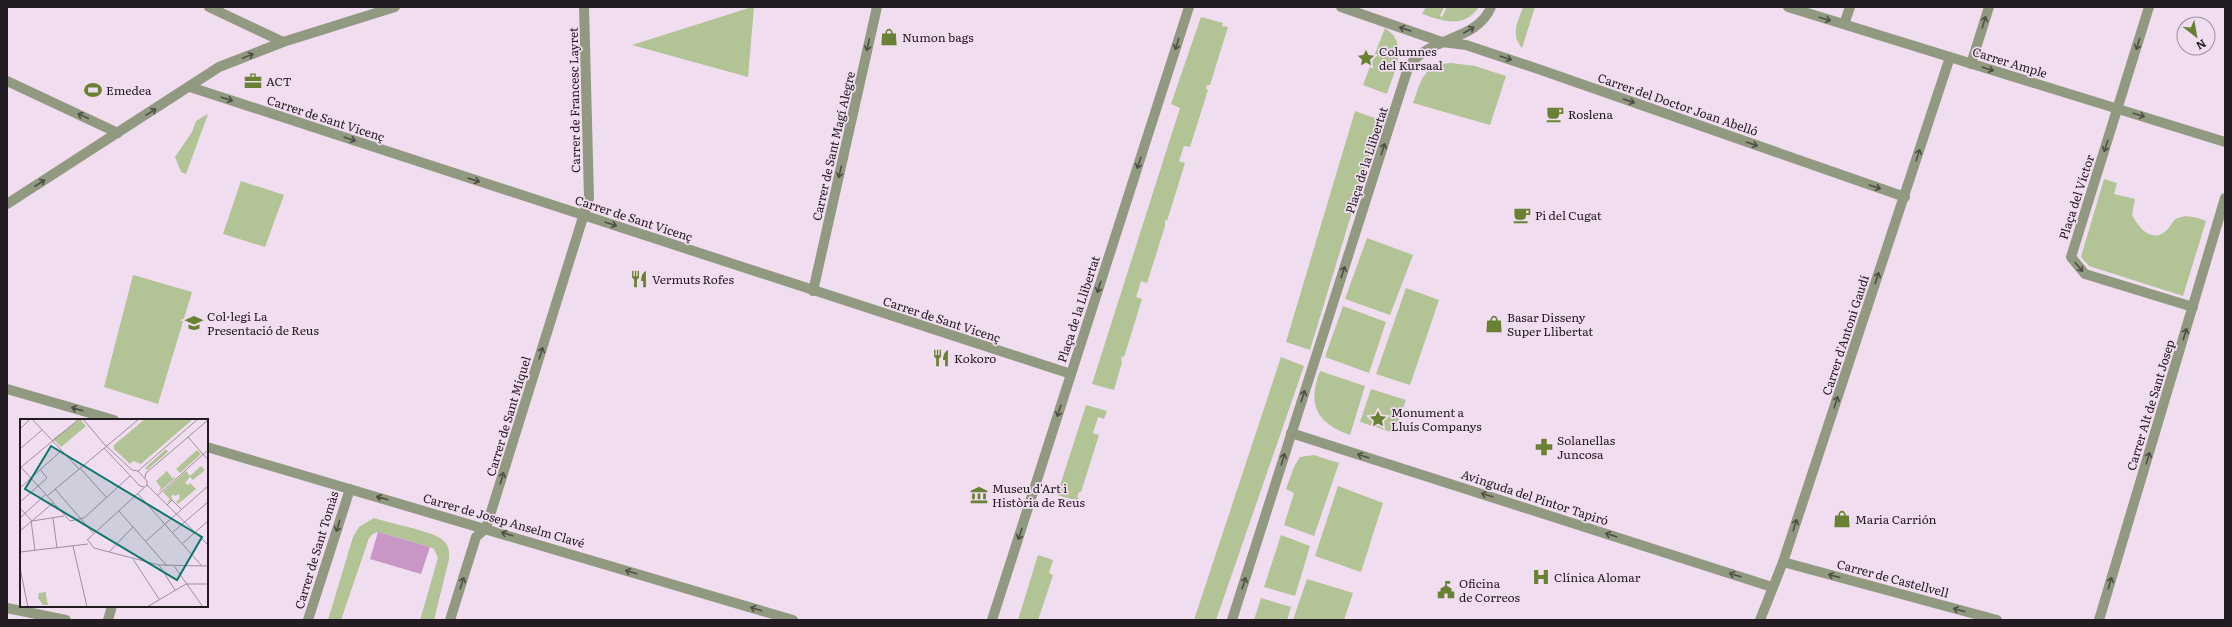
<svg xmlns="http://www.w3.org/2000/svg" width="2232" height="627" font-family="Literata,serif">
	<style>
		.green { fill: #b2c395 }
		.water { fill: #c897c5 }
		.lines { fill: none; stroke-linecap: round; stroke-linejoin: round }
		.street { stroke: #919a81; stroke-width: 10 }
		.oneway { stroke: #4e4e47 }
		.labels { text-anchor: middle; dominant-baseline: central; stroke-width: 3.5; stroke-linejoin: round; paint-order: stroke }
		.poi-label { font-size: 12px; fill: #221b21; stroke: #f1ddf0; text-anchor: start }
		.street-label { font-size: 12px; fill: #221b21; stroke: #f1ddf0 }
		.inset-road { fill: none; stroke: #9e8f9d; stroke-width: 1 }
		.view { fill: #0f766e; fill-opacity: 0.15; stroke: #0f766e; stroke-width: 2 }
		.inset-edge { fill: none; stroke: #221b21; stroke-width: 2 }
	</style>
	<rect width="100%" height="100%" fill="#f1ddf0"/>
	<g class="green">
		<polygon points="752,7 754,7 748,77 632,45"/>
		<path d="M1426,7h18l-4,9 2,1 5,-10h32c-15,22 -36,14 -57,7z"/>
		<path d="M1523,7h12l-13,41c-12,-14 -4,-26 1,-41z"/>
		<polygon points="1201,17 1223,23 1222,26 1228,27 1210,85 1207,85 1206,89 1208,90 1190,147 1184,146 1179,161 1185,163 1167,221 1165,220 1165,226 1147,283 1141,281 1136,297 1142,299 1124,357 1122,356 1121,361 1122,362 1114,390 1092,384 1180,108 1171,104"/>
		<path d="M1385,28c25,16 9,43 2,66l-24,-9z"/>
		<path d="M1451,63l24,3 31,10 -16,49 -77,-22c8,-23 10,-38 38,-40z"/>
		<polygon points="1355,111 1380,120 1310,350 1286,342"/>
		<polygon points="208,114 186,174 181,172 175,157 192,132 196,121"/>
		<path d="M2104,179l13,4 -3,11 21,5 -3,16c7,13 20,30 36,14 3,-4 6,-10 10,-11 10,-4 19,0 28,3l-23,75 -94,-30 -8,-9z"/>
		<polygon points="241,181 284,195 265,247 223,234"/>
		<polygon points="1367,238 1413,255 1390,315 1345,299"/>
		<polygon points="133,275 192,292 158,404 104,387"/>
		<polygon points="1406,288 1439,300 1410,385 1376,374"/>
		<polygon points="1343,306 1386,322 1369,373 1325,357"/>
		<polygon points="1281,357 1304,366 1216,620 1194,620"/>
		<path d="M1320,371l45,15 -15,49c-34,-12 -43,-31 -30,-64z"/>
		<polygon points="1371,389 1406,400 1394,433 1360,422"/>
		<polygon points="1086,405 1107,411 1104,419 1098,417 1093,433 1099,435 1081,492 1079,492 1077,497 1079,498 1078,501 1057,495"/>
		<polygon points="1314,455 1339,463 1314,536 1284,525 1294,493 1286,489 1294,467 1300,457"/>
		<polygon points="1338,486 1383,503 1361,572 1315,556"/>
		<path d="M374,518c15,5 56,13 66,20 8,5 10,12 9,21l-15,61h-14l18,-62 -4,-9 -4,-2 -52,-15 -5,2 -4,4 -28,82h-13l25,-83 6,-10z"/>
		<polygon points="1281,535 1310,546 1295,596 1264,587"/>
		<polygon points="1038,555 1053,560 1049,573 1053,575 1038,620 1018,620"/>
		<polygon points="1307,579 1353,593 1344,620 1293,620"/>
		<polygon points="1261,598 1291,607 1287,620 1254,620"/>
	</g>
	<polygon class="water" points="378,532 430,547 421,574 370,559"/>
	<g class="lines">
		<g class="street">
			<polyline points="209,7 283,42"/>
			<polyline points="1341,7 1442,42 1466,45 1541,70 1905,197"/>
			<polyline points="1788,7 2225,142"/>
			<polyline points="2149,7 2071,257 2085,274 2193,307"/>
			<polyline points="1844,24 1850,7"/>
			<polyline points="1971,64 1989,7"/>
			<polyline points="7,81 118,133"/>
			<polyline points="190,87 1071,374"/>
			<polyline points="7,204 219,67 283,42 395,7"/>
			<polyline points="813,291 877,7"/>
			<polyline points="7,389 114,420"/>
			<polyline points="1291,433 1772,587"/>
			<polyline points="207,447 793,620"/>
			<polyline points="1783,562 1997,620"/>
			<polyline points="7,608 66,620"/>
			<polyline points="108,620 112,606"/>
			<polyline points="308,620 350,489"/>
			<polyline points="450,620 476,537 486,528 589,198 584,7"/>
			<polyline points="992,620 1189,7"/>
			<path d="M1232,620l176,-552c19,-32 69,-26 83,-61"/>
			<polyline points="1760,620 1783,562 1950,57"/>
			<polyline points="2099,620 2225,198"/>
		</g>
	</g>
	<defs><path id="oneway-shaft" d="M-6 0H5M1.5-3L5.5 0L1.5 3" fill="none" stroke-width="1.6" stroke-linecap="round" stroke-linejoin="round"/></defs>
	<g class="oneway">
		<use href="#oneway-shaft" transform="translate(1825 19) rotate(17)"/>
		<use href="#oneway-shaft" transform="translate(1984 22) rotate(-73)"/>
		<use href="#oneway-shaft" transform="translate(1405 29) rotate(-161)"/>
		<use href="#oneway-shaft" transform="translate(1469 30) rotate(-30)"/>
		<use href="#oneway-shaft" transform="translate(1177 44) rotate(108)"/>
		<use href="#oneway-shaft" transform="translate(2138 44) rotate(107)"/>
		<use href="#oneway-shaft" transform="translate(868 45) rotate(103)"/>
		<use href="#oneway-shaft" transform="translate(248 56) rotate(-22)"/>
		<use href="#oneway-shaft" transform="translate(1506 58) rotate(18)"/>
		<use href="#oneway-shaft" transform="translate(1988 69) rotate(17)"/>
		<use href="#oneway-shaft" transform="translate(227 99) rotate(18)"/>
		<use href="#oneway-shaft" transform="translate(1629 101) rotate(19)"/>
		<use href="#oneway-shaft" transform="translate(151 112) rotate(-32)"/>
		<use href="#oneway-shaft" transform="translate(2139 115) rotate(17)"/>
		<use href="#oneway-shaft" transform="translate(83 116) rotate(-155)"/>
		<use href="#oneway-shaft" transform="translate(350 139) rotate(18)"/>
		<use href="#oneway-shaft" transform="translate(1752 144) rotate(19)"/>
		<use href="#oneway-shaft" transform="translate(2106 146) rotate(108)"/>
		<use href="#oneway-shaft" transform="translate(1383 149) rotate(-72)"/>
		<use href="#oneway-shaft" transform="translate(1918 155) rotate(-72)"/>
		<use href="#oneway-shaft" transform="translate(1139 163) rotate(108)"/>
		<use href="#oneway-shaft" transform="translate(840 172) rotate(103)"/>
		<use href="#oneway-shaft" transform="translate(474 180) rotate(18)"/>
		<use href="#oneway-shaft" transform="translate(40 183) rotate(-33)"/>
		<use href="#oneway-shaft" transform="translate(1875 187) rotate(19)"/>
		<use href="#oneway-shaft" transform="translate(611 224) rotate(18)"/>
		<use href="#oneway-shaft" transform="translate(2079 267) rotate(50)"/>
		<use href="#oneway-shaft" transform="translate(1343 272) rotate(-72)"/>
		<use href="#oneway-shaft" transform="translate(1877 278) rotate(-72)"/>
		<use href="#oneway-shaft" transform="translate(1099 287) rotate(108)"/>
		<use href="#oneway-shaft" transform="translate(2185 334) rotate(-73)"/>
		<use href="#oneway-shaft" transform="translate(541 353) rotate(-73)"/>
		<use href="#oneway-shaft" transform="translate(1303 396) rotate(-72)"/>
		<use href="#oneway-shaft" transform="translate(1836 402) rotate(-72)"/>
		<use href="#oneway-shaft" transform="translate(77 409) rotate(-164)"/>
		<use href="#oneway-shaft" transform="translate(1059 411) rotate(108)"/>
		<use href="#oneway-shaft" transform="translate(1363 456) rotate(-162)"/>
		<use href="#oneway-shaft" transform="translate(2148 458) rotate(-73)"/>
		<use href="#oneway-shaft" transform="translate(1283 459) rotate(-73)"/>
		<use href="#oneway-shaft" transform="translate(502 478) rotate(-73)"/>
		<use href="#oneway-shaft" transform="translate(1487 495) rotate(-162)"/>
		<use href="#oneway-shaft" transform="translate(382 498) rotate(-164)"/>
		<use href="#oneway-shaft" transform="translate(1795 525) rotate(-72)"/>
		<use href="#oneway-shaft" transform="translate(338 526) rotate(107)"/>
		<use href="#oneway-shaft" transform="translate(507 534) rotate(-163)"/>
		<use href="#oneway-shaft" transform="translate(1020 534) rotate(108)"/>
		<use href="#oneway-shaft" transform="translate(1611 535) rotate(-162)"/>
		<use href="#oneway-shaft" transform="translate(631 572) rotate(-163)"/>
		<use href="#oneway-shaft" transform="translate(1735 575) rotate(-162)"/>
		<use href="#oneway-shaft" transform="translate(1834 576) rotate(-165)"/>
		<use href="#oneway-shaft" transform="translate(462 583) rotate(-72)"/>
		<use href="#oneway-shaft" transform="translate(1244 583) rotate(-72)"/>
		<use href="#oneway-shaft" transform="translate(2110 583) rotate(-73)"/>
		<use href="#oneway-shaft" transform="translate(756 609) rotate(-163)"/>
		<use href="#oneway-shaft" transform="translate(1959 610) rotate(-165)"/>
	</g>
	<defs>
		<g id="shop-bare" transform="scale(1.38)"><path d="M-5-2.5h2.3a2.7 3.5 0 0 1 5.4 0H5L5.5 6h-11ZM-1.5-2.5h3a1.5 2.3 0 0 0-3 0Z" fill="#698133" stroke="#f1ddf0" stroke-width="2.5" paint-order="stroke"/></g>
		<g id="sight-bare" transform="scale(1.38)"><path d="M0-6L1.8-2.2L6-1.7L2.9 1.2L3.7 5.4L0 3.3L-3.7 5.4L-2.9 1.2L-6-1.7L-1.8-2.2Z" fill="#698133" stroke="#f1ddf0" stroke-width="2.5" paint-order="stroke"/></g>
		<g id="office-bare" transform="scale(1.38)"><path d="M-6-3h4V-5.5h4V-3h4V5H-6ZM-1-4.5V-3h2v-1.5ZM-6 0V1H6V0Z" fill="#698133" stroke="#f1ddf0" stroke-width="2.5" paint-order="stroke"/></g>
		<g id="stadium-bare" transform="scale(1.38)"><path d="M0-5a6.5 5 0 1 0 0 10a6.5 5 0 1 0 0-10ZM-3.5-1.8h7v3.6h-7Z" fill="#698133" stroke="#f1ddf0" stroke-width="2.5" paint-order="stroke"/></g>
		<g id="cafe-bare" transform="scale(1.38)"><path d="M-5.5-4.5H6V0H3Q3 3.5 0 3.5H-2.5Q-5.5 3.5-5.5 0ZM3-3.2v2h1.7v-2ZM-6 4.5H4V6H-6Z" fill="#698133" stroke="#f1ddf0" stroke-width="2.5" paint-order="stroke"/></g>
		<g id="restaurant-bare" transform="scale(1.38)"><path d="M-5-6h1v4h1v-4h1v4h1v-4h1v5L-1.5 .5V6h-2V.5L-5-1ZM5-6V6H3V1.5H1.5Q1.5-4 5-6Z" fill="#698133" stroke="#f1ddf0" stroke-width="2.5" paint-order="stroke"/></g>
		<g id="school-bare" transform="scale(1.38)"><path d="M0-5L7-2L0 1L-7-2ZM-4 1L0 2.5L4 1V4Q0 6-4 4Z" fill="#698133" stroke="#f1ddf0" stroke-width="2.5" paint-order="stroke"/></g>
		<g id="pharmacy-bare" transform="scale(1.38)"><path d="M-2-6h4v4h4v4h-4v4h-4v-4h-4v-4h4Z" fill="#698133" stroke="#f1ddf0" stroke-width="2.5" paint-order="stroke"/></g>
		<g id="museum-bare" transform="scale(1.38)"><path d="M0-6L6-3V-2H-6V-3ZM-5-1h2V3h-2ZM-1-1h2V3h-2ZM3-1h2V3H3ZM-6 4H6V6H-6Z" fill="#698133" stroke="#f1ddf0" stroke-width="2.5" paint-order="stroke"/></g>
		<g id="hospital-bare" transform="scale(1.38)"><path d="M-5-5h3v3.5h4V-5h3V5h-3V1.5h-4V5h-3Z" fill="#698133" stroke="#f1ddf0" stroke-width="2.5" paint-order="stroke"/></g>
		<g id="civic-bare" transform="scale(1.38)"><path d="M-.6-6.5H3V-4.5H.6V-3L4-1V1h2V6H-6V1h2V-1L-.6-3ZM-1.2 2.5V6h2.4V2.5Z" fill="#698133" stroke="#f1ddf0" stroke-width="2.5" paint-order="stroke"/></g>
	</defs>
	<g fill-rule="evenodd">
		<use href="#shop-bare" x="889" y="37"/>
		<use href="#sight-bare" x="1366" y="58"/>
		<use href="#office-bare" x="253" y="81"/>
		<use href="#stadium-bare" x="93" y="90"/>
		<use href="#cafe-bare" x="1555" y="114"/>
		<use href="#cafe-bare" x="1522" y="215"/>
		<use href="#restaurant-bare" x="639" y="279"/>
		<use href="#school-bare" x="194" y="323"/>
		<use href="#shop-bare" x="1494" y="324"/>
		<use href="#restaurant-bare" x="941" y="358"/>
		<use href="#sight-bare" x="1378" y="419"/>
		<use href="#pharmacy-bare" x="1544" y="447"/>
		<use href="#museum-bare" x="979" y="495"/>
		<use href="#shop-bare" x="1842" y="519"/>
		<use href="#hospital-bare" x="1541" y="577"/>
		<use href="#civic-bare" x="1446" y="590"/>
	</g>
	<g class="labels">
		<g class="poi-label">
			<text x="902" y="37">Numon bags</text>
			<text x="1379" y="51">Columnes<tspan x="1379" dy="14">del Kursaal</tspan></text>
			<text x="266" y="81">ACT</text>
			<text x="106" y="90">Emedea</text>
			<text x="1568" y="114">Roslena</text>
			<text x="1535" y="215">Pi del Cugat</text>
			<text x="652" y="279">Vermuts Rofes</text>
			<text x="207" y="316">Col·legi La<tspan x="207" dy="14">Presentació de Reus</tspan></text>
			<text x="1507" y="317">Basar Disseny<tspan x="1507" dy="14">Super Llibertat</tspan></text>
			<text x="954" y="358">Kokoro</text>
			<text x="1391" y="412">Monument a<tspan x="1391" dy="14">Lluís Companys</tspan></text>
			<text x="1557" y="440">Solanellas<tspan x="1557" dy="14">Juncosa</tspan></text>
			<text x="992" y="488">Museu d'Art i<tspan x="992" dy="14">Història de Reus</tspan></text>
			<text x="1855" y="519">Maria Carrión</text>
			<text x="1554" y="577">Clínica Alomar</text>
			<text x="1459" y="583">Oficina<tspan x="1459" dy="14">de Correos</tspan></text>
		</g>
		<g class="street-label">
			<text transform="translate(2010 62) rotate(17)">Carrer Ample</text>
			<text transform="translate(574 100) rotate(-91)">Carrer de Francesc Layret</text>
			<text transform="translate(1678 104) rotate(19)">Carrer del Doctor Joan Abelló</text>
			<text transform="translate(326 118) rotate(18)">Carrer de Sant Vicenç</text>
			<text transform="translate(833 146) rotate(-77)">Carrer de Sant Magí Alegre</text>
			<text transform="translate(1366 160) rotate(-72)">Plaça de la Llibertat</text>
			<text transform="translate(2076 197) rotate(-72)">Plaça del Víctor</text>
			<text transform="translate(634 218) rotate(18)">Carrer de Sant Vicenç</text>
			<text transform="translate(1078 309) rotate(-72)">Plaça de la Llibertat</text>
			<text transform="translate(942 319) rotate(18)">Carrer de Sant Vicenç</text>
			<text transform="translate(1845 335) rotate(-72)">Carrer d'Antoni Gaudí</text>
			<text transform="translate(2150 405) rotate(-73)">Carrer Alt de Sant Josep</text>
			<text transform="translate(508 416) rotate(-73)">Carrer de Sant Miquel</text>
			<text transform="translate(1535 497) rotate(18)">Avinguda del Pintor Tapiró</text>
			<text transform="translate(504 520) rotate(16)">Carrer de Josep Anselm Clavé</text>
			<text transform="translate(316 550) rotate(-73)">Carrer de Sant Tomàs</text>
			<text transform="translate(1893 578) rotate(15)">Carrer de Castellvell</text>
		</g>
	</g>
	<g transform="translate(20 419)">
		<rect width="188" height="188" fill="#f1ddf0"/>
		<path d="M60,0l6,7 -25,21 -8,-8zM125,0h48l-52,45 -8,-3 -3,3 -16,-15v-4zM146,30l2,3 -21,18 -2,-2zM177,31l4,4 -21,19 -4,-4zM181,47l4,4 -12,10 -3,-3 -5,6 3,2 2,-2 6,6 -18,15 -2,-2 4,-4 -1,-4 -4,2 -2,-2 -2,3 2,2 -6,4 3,-4 -7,-7 23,-21 4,5zM147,52l5,7 4,-1 -18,16 3,-5 -5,-7zM26,173v4l2,9h-5l-5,-7 1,-5z" fill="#b2c395"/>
		<path class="inset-road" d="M12,0l47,50M63,0l21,25 28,26M0,10l10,-10M168,18l20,23M84,29l36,38 4,1M0,30l22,-19M0,47l50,55 14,-3 46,-42M0,49l59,-49M60,49l27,30M112,51l6,1 9,10v4M118,52l60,-52M125,59l1,-5 62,-53M127,66l61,60M0,69l41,-37M35,70l38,44M118,75l64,72M27,77l92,-77M137,77l51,-46M0,83l27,-24 -7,-9M147,86l5,-5 10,10M0,89l11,12 4,31M99,92l48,55M0,99l25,-23M33,99l4,30M12,102l32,-5M0,112l33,-28M153,113l35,-30M67,120l7,9 65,17 49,1M67,121l60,-55M126,122l62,-55M163,124l25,-22M53,127l14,61M0,133l68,-8M89,133l24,-25M113,140l26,40M139,146l16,25M154,147l29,41M0,149l8,39M127,188l39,-23h22"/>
		<path class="view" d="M31,27l151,91 -25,43 -152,-91z"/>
		<rect width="188" height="188" class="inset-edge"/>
	</g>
	<rect width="2232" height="627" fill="none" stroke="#221b21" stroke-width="16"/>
	<g transform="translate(2196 36) rotate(149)"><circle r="19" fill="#f1ddf0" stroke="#9e8f9d"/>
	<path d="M0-3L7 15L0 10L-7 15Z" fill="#698133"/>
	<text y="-6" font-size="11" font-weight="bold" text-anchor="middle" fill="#221b21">N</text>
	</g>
</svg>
